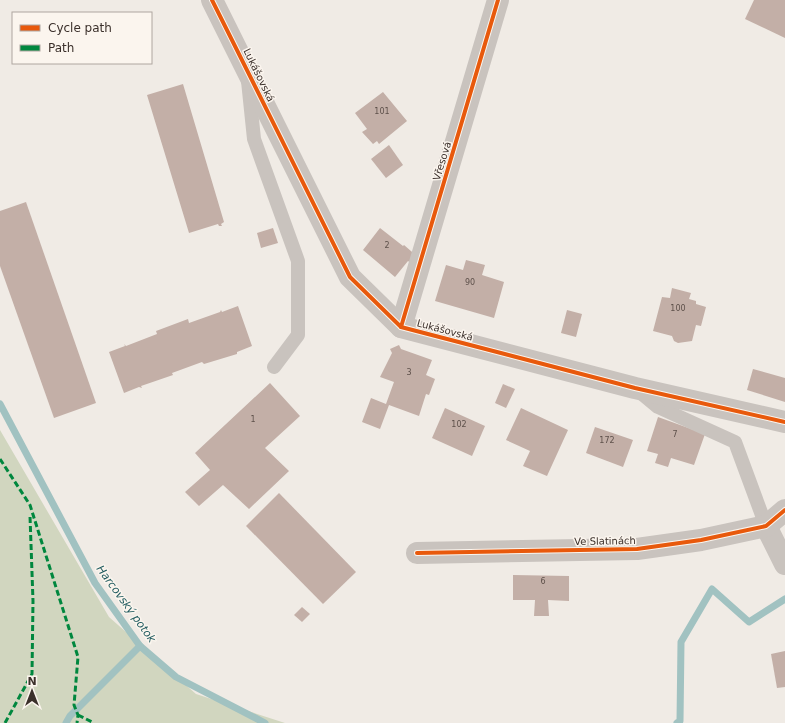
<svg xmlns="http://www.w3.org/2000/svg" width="785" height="723" font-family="'DejaVu Sans',sans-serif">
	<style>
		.green { fill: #d1d6bf }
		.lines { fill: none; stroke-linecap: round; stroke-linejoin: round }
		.stream { stroke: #a1c2c1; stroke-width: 7 }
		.building { fill: #c3afa7 }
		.service { stroke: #c9c3be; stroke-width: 14 }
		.minor { stroke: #c9c3be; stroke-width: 22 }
		.quiet { stroke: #00873e; stroke-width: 3; stroke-dasharray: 6 3; stroke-linecap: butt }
		.cycleway-casing { stroke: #fbf5ee; stroke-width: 6 }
		.cycleway { stroke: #e8590c; stroke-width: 4 }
		.labels { text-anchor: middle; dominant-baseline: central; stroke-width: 3; stroke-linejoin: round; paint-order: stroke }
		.number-label { font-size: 8px; fill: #5d504a }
		.street-label { font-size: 10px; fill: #3b302b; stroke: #fbf5ee }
		.water-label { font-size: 11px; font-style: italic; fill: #1f5a5e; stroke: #fbf5ee }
	</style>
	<rect width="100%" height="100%" fill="#f0ebe5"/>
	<polygon class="green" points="0,430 109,617 196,694 285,723 0,723"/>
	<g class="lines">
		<g class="stream">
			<polyline points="0,404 95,583 140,646 176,677 265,723"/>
			<polyline points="66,723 70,716 140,646"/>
			<polyline points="677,723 680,721 681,642 712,589 749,622 785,599"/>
		</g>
	</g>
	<g class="building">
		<polygon points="754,0 785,0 785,38 745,19"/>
		<polygon points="183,84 224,222 221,224 222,226 219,226 218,224 189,233 147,95"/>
		<polygon points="383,92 407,121 379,144 377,141 373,144 362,132 367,129 355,113"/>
		<polygon points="389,145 403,165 386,178 371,159"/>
		<polygon points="26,202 96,403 54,418 0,266 0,211"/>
		<polygon points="273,228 278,243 261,248 257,233"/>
		<polygon points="380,228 403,246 404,245 419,258 415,266 408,261 395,277 363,250"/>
		<polygon points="466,260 485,265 482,275 504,282 494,318 435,301 446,265 463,270"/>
		<polygon points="672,288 691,293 689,299 696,301 696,304 706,307 701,326 696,325 692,341 678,343 674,341 672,336 653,331 662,297 670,298"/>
		<polygon points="238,306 252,346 237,352 237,354 204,364 202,362 172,373 173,375 141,386 142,388 139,387 124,393 109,352 125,346 124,344 126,346 157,334 156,331 188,319 189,323 220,312 221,310 222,312"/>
		<polygon points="567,310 582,314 576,337 561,333"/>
		<polygon points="399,345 401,349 432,360 426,375 435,379 429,395 426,394 419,416 389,405 380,429 362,422 371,398 386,404 394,382 380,377 392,353 390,349"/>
		<polygon points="753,369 785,378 785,402 747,390"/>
		<polygon points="270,383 300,416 265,448 289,471 249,509 223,485 199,506 185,492 210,470 195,453"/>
		<polygon points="503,384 515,389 506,408 495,403"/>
		<polygon points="445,408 485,426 472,456 432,438"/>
		<polygon points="521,408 568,430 547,476 523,466 530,451 506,440"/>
		<polygon points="658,417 705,434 694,465 671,458 668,467 655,463 658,454 647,451"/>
		<polygon points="595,427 633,440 623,467 586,453"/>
		<polygon points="279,493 356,572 323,604 246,526"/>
		<polygon points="513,575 569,576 569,601 548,600 549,616 534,616 535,600 513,600"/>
		<polygon points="302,607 310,614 302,622 294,615"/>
		<polygon points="785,651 785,687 777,688 771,654"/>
	</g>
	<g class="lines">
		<g class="service">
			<polyline points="248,81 254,139 298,261 298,335 274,367"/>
			<polyline points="640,392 658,407 735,442 766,526"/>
		</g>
		<g class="minor">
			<polyline points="212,0 350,277 401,327 635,388 785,422"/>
			<polyline points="401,327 498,0"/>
			<polyline points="766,526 785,564"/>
			<polyline points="417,553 637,549 701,540 766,526 785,510"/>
		</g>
		<g class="quiet">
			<polyline points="0,459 30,505 78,657 74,705 78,715 77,723"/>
			<polyline points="78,715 94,723"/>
			<polyline points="5,723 32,674 33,601 30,516"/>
		</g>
		<g class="cycleway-casing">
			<g id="cycleway">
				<polyline points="212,0 350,277 401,327 635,388 785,422"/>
				<polyline points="401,327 498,0"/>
				<polyline points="417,553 637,549 701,540 766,526 785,510"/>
			</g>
		</g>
		<use href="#cycleway" class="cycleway"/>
	</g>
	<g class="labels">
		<g class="number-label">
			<text x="382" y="111">101</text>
			<text x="387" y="245">2</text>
			<text x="470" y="282">90</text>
			<text x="678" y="308">100</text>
			<text x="409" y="372">3</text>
			<text x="253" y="419">1</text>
			<text x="459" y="424">102</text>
			<text x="675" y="434">7</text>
			<text x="607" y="440">172</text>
			<text x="543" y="581">6</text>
		</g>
		<g class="street-label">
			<text transform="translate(259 75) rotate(64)">Lukášovská</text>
			<text transform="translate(442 161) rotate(-73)">Vřesová</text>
			<text transform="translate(445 330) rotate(15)">Lukášovská</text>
			<text transform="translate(605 541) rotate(-1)">Ve Slatinách</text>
		</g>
		<g class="water-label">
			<text transform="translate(126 604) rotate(54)">Harcovský potok</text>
		</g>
	</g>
	<rect x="12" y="12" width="140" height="52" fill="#fbf5ee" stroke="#aea6a0"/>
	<rect x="20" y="25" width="20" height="6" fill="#e8590c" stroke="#aea6a0"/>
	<text x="48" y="32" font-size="12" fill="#3b302b">Cycle path</text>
	<rect x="20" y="45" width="20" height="6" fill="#00873e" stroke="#aea6a0"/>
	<text x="48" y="52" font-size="12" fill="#3b302b">Path</text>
	<g transform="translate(32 691)" stroke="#fbf5ee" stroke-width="3" paint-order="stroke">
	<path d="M0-3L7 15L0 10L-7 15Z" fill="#3b302b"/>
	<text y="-6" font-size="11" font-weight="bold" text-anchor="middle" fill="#3b302b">N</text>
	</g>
</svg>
